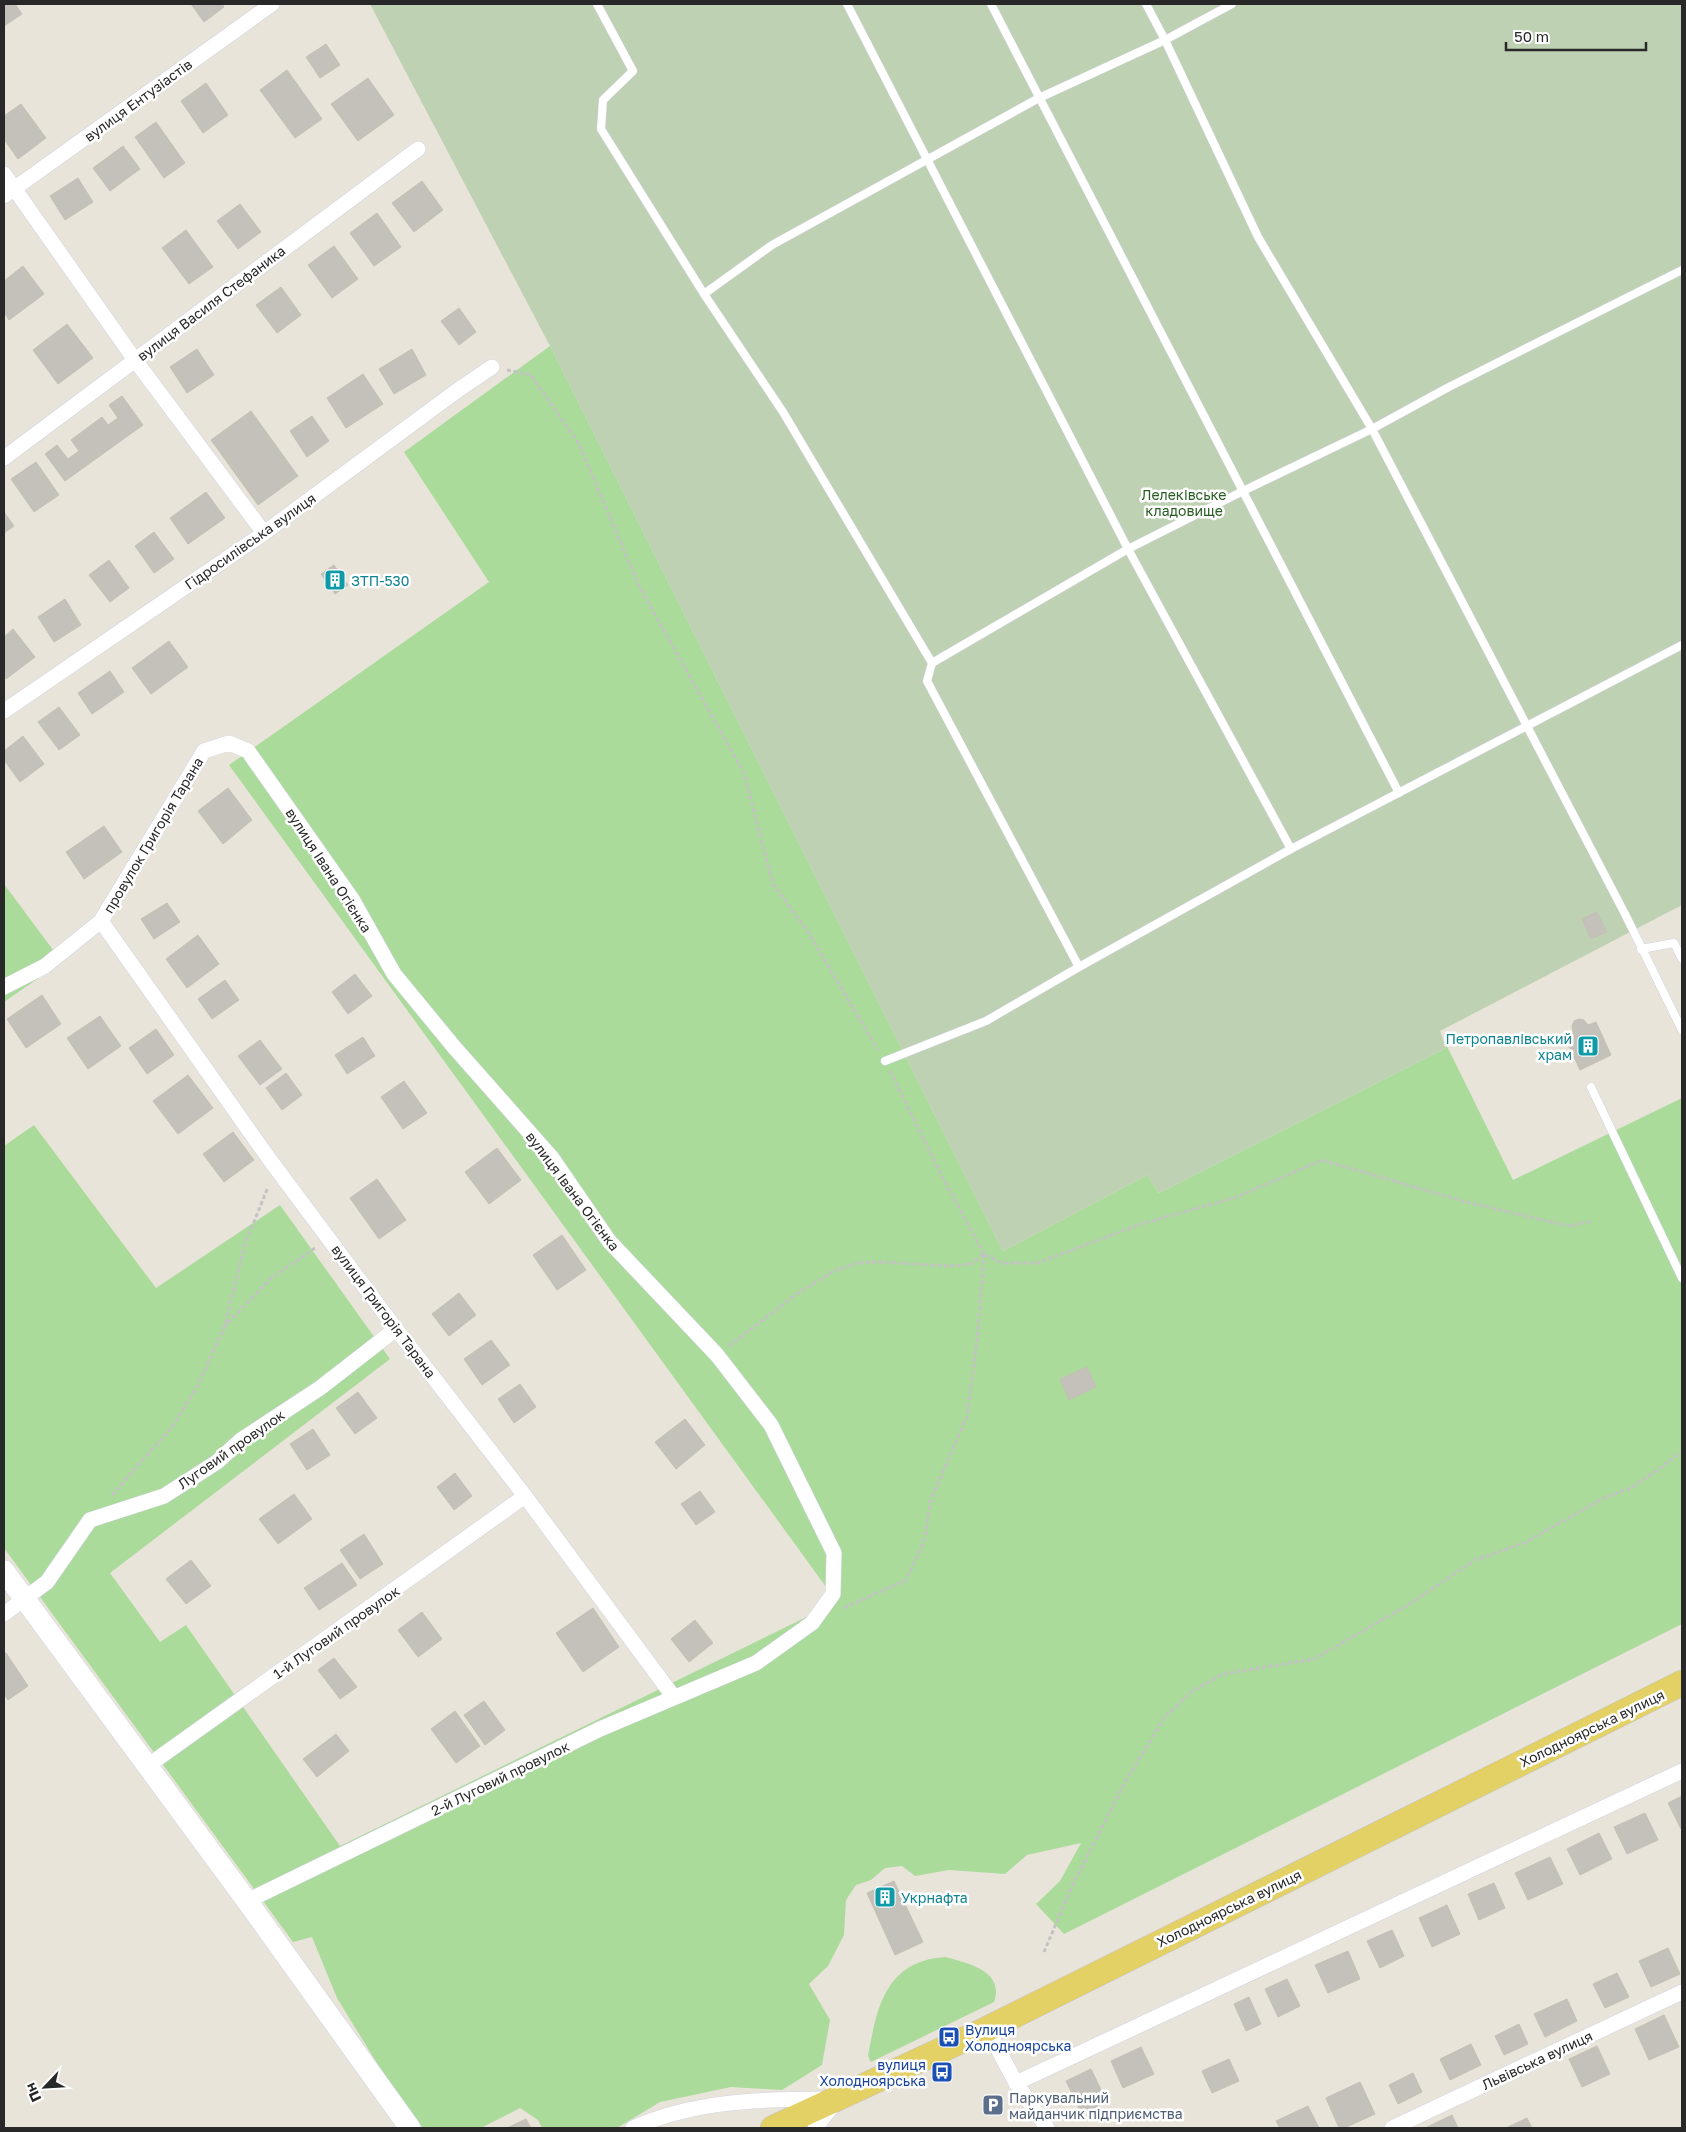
<svg xmlns="http://www.w3.org/2000/svg" width="1686" height="2132" font-family="'Golos Text',sans-serif">
	<style>
		.green { fill: #abdb9b }
		.cemetery { fill: #bfd1b3 }
		.building { fill: #c4c1ba; stroke: #c4c0b5 }
		.lines { fill: none; stroke-linecap: round; stroke-linejoin: round }
		.lane-casing { stroke: #d0d2df; stroke-width: 9 }
		.street-casing { stroke: #d0d2df; stroke-width: 16 }
		.secondary-casing { stroke: #d0d2df; stroke-width: 22 }
		.primary-casing { stroke: #c3c3c3; stroke-width: 26 }
		.path { stroke: #c3c3c3; stroke-width: 3; stroke-dasharray: 4 2.5; stroke-linecap: butt }
		.lane { stroke: #fff; stroke-width: 8 }
		.street { stroke: #fff; stroke-width: 15 }
		.secondary { stroke: #fff; stroke-width: 21 }
		.primary { stroke: #e3d166; stroke-width: 25 }
		.labels { text-anchor: middle; dominant-baseline: central; stroke-width: 5; stroke-linejoin: round; paint-order: stroke }
		.street-label { font-size: 14px; fill: #282828; stroke: #fff }
		.park-label { font-size: 14px; fill: #275d20; stroke: #fff }
		.culture-label { font-size: 14px; fill: #0d838f; stroke: #fff; text-anchor: start }
		.transit-label { font-size: 14px; fill: #164399; stroke: #fff; text-anchor: start }
		.service-label { font-size: 14px; fill: #4e5e75; stroke: #fff; text-anchor: start }
	</style>
	<rect width="100%" height="100%" fill="#e9e4da"/>
	<g class="green">
		<polygon points="550,346 1003,1251 1147,1175 1159,1193 1446,1048 1443,1038 1513,1180 1682,1098 1682,1624 1064,1934 1036,1904 1060,1881 1081,1843 1027,1855 1005,1874 949,1870 915,1876 902,1866 885,1868 871,1880 856,1885 846,1900 844,1935 828,1966 809,1984 830,2020 822,2065 782,2090 731,2087 660,2102 617,2128 542,2128 538,2120 520,2108 481,2128 423,2128 391,2086 337,1998 312,1937 293,1942 4,1548 4,1146 34,1125 156,1288 280,1205 390,1359 110,1573 160,1642 186,1625 340,1846 837,1602 229,765 489,582 404,452"/>
		<polygon points="4,884 62,962 4,1002"/>
		<path d="M945,1957c23,6 60,14 49,45l-123,60 -3,-6c9,-50 18,-95 77,-99z"/>
	</g>
	<polygon class="cemetery" points="370,4 1682,4 1682,905 1440,1031 1446,1048 1159,1193 1147,1175 1003,1251 550,346"/>
	<g class="building">
		<polygon points="4,4 15,4 22,14 4,26"/>
		<polygon points="191,4 222,4 224,7 204,22"/>
		<polygon points="326,44 340,65 320,78 306,57"/>
		<polygon points="287,70 322,119 295,138 260,90"/>
		<polygon points="368,78 394,115 358,141 331,104"/>
		<polygon points="206,83 228,115 203,133 181,101"/>
		<polygon points="21,104 46,138 18,159 4,139 4,116"/>
		<polygon points="156,122 185,163 164,178 135,137"/>
		<polygon points="123,146 140,169 110,191 93,168"/>
		<polygon points="78,178 93,202 65,220 50,196"/>
		<polygon points="422,181 443,210 414,232 392,203"/>
		<polygon points="240,204 261,232 238,249 217,221"/>
		<polygon points="377,213 401,247 374,266 350,233"/>
		<polygon points="186,230 213,267 189,284 162,248"/>
		<polygon points="334,246 358,279 332,298 308,265"/>
		<polygon points="23,266 44,294 9,320 4,312 4,281"/>
		<polygon points="281,287 301,315 277,333 256,305"/>
		<polygon points="459,308 476,332 459,345 441,321"/>
		<polygon points="67,324 93,358 58,384 33,350"/>
		<polygon points="197,349 214,375 187,393 170,367"/>
		<polygon points="412,349 426,375 394,394 379,369"/>
		<polygon points="363,374 383,404 346,428 327,398"/>
		<polygon points="122,396 143,425 65,481 45,454 57,445 68,459 79,451 71,440 102,417 108,425 118,418 109,405"/>
		<polygon points="251,411 298,476 258,505 211,440"/>
		<polygon points="312,416 329,441 307,457 290,431"/>
		<polygon points="36,462 59,495 34,512 11,479"/>
		<polygon points="206,492 225,518 188,544 170,518"/>
		<polygon points="4,512 14,526 4,533"/>
		<polygon points="154,532 174,559 154,573 135,546"/>
		<polygon points="109,560 129,588 110,602 89,575"/>
		<polygon points="334,565 348,585 335,594 321,574"/>
		<polygon points="65,599 81,625 54,642 38,617"/>
		<polygon points="13,629 35,657 6,679 4,675 4,637"/>
		<polygon points="169,641 188,667 151,694 132,668"/>
		<polygon points="110,671 124,692 92,714 78,693"/>
		<polygon points="59,707 80,735 59,750 38,722"/>
		<polygon points="23,736 44,764 20,782 4,760 4,751"/>
		<polygon points="228,788 252,820 223,844 198,811"/>
		<polygon points="104,826 122,852 84,879 66,852"/>
		<polygon points="167,903 180,922 154,939 141,919"/>
		<polygon points="1597,912 1607,932 1591,939 1582,919"/>
		<polygon points="198,935 219,964 187,988 166,959"/>
		<polygon points="355,974 372,996 348,1014 332,992"/>
		<polygon points="225,980 239,1000 212,1019 198,999"/>
		<polygon points="42,995 61,1024 26,1048 7,1019"/>
		<polygon points="100,1016 121,1046 88,1069 67,1038"/>
		<polygon points="1579,1019 1584,1020 1588,1025 1596,1022 1611,1055 1580,1070 1564,1036 1573,1032 1572,1026 1574,1021"/>
		<polygon points="156,1029 174,1055 147,1074 129,1048"/>
		<polygon points="363,1037 375,1056 347,1074 335,1055"/>
		<polygon points="260,1040 282,1069 260,1085 238,1056"/>
		<polygon points="286,1073 302,1095 282,1110 266,1088"/>
		<polygon points="188,1075 213,1108 178,1134 153,1101"/>
		<polygon points="404,1081 427,1113 403,1129 381,1097"/>
		<polygon points="233,1132 254,1160 224,1182 203,1154"/>
		<polygon points="497,1148 521,1180 489,1204 465,1172"/>
		<polygon points="377,1179 406,1220 379,1239 350,1198"/>
		<polygon points="562,1235 586,1270 557,1290 533,1255"/>
		<polygon points="459,1293 476,1315 449,1336 432,1314"/>
		<polygon points="491,1340 510,1365 482,1385 464,1359"/>
		<polygon points="1087,1367 1096,1387 1069,1400 1060,1379"/>
		<polygon points="520,1384 536,1407 514,1423 498,1399"/>
		<polygon points="358,1392 377,1418 355,1434 336,1408"/>
		<polygon points="685,1419 705,1445 676,1469 655,1442"/>
		<polygon points="313,1429 330,1455 307,1470 290,1444"/>
		<polygon points="455,1473 472,1496 454,1510 437,1487"/>
		<polygon points="700,1491 715,1512 696,1525 681,1504"/>
		<polygon points="294,1494 312,1519 278,1544 259,1519"/>
		<polygon points="364,1534 383,1564 360,1579 340,1550"/>
		<polygon points="191,1560 211,1586 186,1604 166,1579"/>
		<polygon points="342,1563 357,1585 319,1610 304,1588"/>
		<polygon points="593,1608 619,1647 583,1672 556,1633"/>
		<polygon points="422,1612 442,1639 418,1657 398,1630"/>
		<polygon points="695,1620 713,1643 689,1662 671,1639"/>
		<polygon points="6,1653 28,1686 8,1700 4,1694 4,1654"/>
		<polygon points="334,1658 357,1687 340,1699 318,1670"/>
		<polygon points="484,1701 505,1730 485,1745 464,1715"/>
		<polygon points="455,1711 480,1746 456,1763 431,1729"/>
		<polygon points="336,1734 349,1751 317,1777 303,1759"/>
		<polygon points="1682,1796 1682,1829 1681,1829 1668,1803"/>
		<polygon points="1645,1813 1658,1840 1627,1854 1614,1827"/>
		<polygon points="1599,1833 1612,1859 1580,1875 1567,1849"/>
		<polygon points="1550,1857 1563,1884 1528,1900 1515,1873"/>
		<polygon points="894,1881 903,1900 876,1913 867,1893"/>
		<polygon points="1494,1883 1505,1908 1479,1920 1468,1894"/>
		<polygon points="903,1900 923,1942 895,1955 876,1913"/>
		<polygon points="1447,1905 1460,1934 1432,1947 1419,1918"/>
		<polygon points="1392,1930 1404,1956 1380,1968 1367,1941"/>
		<polygon points="1668,1948 1680,1974 1651,1987 1639,1961"/>
		<polygon points="1348,1951 1360,1979 1328,1993 1315,1965"/>
		<polygon points="1617,1973 1629,1997 1605,2008 1593,1984"/>
		<polygon points="1287,1979 1300,2006 1278,2017 1265,1989"/>
		<polygon points="1249,1997 1261,2024 1246,2031 1234,2004"/>
		<polygon points="1567,1999 1577,2021 1545,2037 1534,2014"/>
		<polygon points="1664,2015 1679,2047 1649,2060 1635,2029"/>
		<polygon points="1519,2024 1528,2044 1504,2055 1495,2036"/>
		<polygon points="1471,2044 1481,2065 1450,2080 1440,2059"/>
		<polygon points="1597,2046 1610,2074 1582,2087 1569,2059"/>
		<polygon points="1141,2047 1154,2074 1123,2088 1111,2061"/>
		<polygon points="1229,2059 1239,2081 1212,2093 1202,2071"/>
		<polygon points="1091,2069 1107,2102 1082,2114 1066,2081"/>
		<polygon points="1413,2073 1422,2092 1398,2104 1389,2085"/>
		<polygon points="1360,2082 1375,2114 1344,2128 1339,2128 1326,2098"/>
		<polygon points="1308,2106 1319,2128 1280,2128 1276,2121"/>
		<polygon points="1452,2115 1458,2128 1428,2128 1427,2127"/>
		<polygon points="1527,2118 1532,2128 1506,2128"/>
		<polygon points="526,2119 531,2128 507,2128"/>
	</g>
	<g class="lines">
		<g class="lane-casing">
			<g id="lane">
				<polyline points="597,4 633,71 603,100 601,129 704,294 783,412 932,663 927,681 1079,967"/>
				<polyline points="847,4 1128,549 1291,849"/>
				<polyline points="991,4 1399,793"/>
				<polyline points="1146,4 1165,40 1258,237 1372,429 1625,914 1682,1030"/>
				<polyline points="704,294 772,245 1039,98 1165,40 1232,4"/>
				<polyline points="932,663 1128,549 1243,491 1372,429 1447,388 1682,270"/>
				<polyline points="1641,949 1674,943 1682,959"/>
				<polyline points="885,1061 986,1021 1079,967 1291,849 1682,645"/>
				<polyline points="1591,1087 1682,1278"/>
			</g>
		</g>
		<g class="street-casing">
			<g id="street">
				<polyline points="4,174 135,360 264,533"/>
				<polyline points="4,196 272,4"/>
				<polyline points="4,458 418,149"/>
				<polyline points="4,711 264,533 458,390 492,367"/>
				<polyline points="101,921 270,1160 396,1329 525,1496 673,1696"/>
				<polyline points="4,987 45,966 101,921 204,751 229,743 248,751 352,899 394,974 454,1047 552,1158 609,1241 717,1355 771,1425 834,1553 833,1594 812,1623 756,1663 600,1729 247,1901"/>
				<polyline points="4,1614 47,1582 90,1520 164,1496 217,1462 241,1440 320,1388 396,1329"/>
				<polyline points="146,1767 525,1496"/>
				<polyline points="987,2029 1016,2083 1047,2128"/>
				<polyline points="1016,2083 1682,1771"/>
				<path d="M633,2128c60,-27 128,-29 193,-29"/>
				<polyline points="815,2128 834,2104"/>
				<polyline points="1392,2128 1682,1992"/>
			</g>
		</g>
		<g class="secondary-casing">
			<polyline id="secondary" points="4,1571 247,1901 410,2128"/>
		</g>
		<g class="primary-casing">
			<polyline id="primary" points="773,2128 987,2029 1682,1683"/>
		</g>
		<g class="path">
			<polyline points="507,370 531,375 579,444 640,588 744,773 773,884 808,932 878,1050"/>
			<polyline points="890,1071 943,1178 984,1254 1002,1263 1037,1263 1144,1223 1234,1198 1322,1160 1466,1202 1569,1226 1593,1221"/>
			<polyline points="224,1327 270,1279 315,1248"/>
			<polyline points="729,1346 798,1293 834,1271 857,1263 879,1262 948,1266 971,1264 984,1254"/>
			<polyline points="112,1495 172,1427 197,1387 224,1328 245,1244 268,1187"/>
			<polyline points="844,1608 906,1580 925,1539 930,1502 967,1416 977,1341 984,1254"/>
			<polyline points="1044,1952 1072,1886 1124,1784 1164,1718 1192,1691 1223,1674 1314,1659 1408,1605 1475,1560 1524,1543 1602,1499 1633,1487 1682,1452"/>
		</g>
		<use href="#lane" class="lane"/>
		<use href="#street" class="street"/>
		<use href="#secondary" class="secondary"/>
		<use href="#primary" class="primary"/>
	</g>
	<defs>
		<g id="building-square" transform="scale(1.125)"><rect x="-9" y="-9" width="18" height="18" rx="4" fill="#0f9aa8" stroke="#fff"/><path d="M-4-6H4V6H1V3H-1V6H-4ZM-2.5-4.3h1.7v1.8h-1.7ZM.8-4.3h1.7v1.8H.8ZM-2.5-1h1.7V.8h-1.7ZM.8-1h1.7V.8H.8Z" fill="#fff"/></g>
		<g id="bus-square" transform="scale(1.125)"><rect x="-9" y="-9" width="18" height="18" rx="4" fill="#1a4fb4" stroke="#fff"/><path d="M-5-6H5V4H4V6H2V4H-2V6H-4V4H-5ZM-3.5-4V0h7V-4ZM-3.5 1.2v1.5H-2V1.2ZM2 1.2v1.5H3.5V1.2Z" fill="#fff"/></g>
		<g id="parking-square" transform="scale(1.125)"><rect x="-9" y="-9" width="18" height="18" rx="4" fill="#5c6f8a" stroke="#fff"/><path d="M-3.5-5.5H1a3.5 3.5 0 0 1 0 7H-1V5.5H-3.5ZM-1-3.4V-.6H.8a1.4 1.4 0 0 0 0-2.8Z" fill="#fff"/></g>
	</defs>
	<g fill-rule="evenodd">
		<use href="#building-square" x="335" y="580"/>
		<use href="#building-square" x="1588" y="1046"/>
		<use href="#building-square" x="885" y="1897"/>
		<use href="#bus-square" x="949" y="2037"/>
		<use href="#bus-square" x="942" y="2072"/>
		<use href="#parking-square" x="993" y="2105"/>
	</g>
	<g class="labels">
		<g class="street-label">
			<text transform="translate(138 100) rotate(-36)">вулиця Ентузіастів</text>
			<text transform="translate(211 303) rotate(-37)">вулиця Василя Стефаника</text>
			<text transform="translate(250 541) rotate(-35)">Гідросилівська вулиця</text>
			<text transform="translate(153 835) rotate(-59)">провулок Григорія Тарана</text>
			<text transform="translate(329 870) rotate(57)">вулиця Івана Огієнка</text>
			<text transform="translate(573 1191) rotate(53)">вулиця Івана Огієнка</text>
			<text transform="translate(384 1311) rotate(53)">вулиця Григорія Тарана</text>
			<text transform="translate(231 1449) rotate(-35)">Луговий провулок</text>
			<text transform="translate(336 1632) rotate(-35)">1-й Луговий провулок</text>
			<text transform="translate(1592 1728) rotate(-26)">Холодноярська вулиця</text>
			<text transform="translate(500 1778) rotate(-26)">2-й Луговий провулок</text>
			<text transform="translate(1229 1908) rotate(-26)">Холодноярська вулиця</text>
			<text transform="translate(1537 2060) rotate(-25)">Львівська вулиця</text>
		</g>
		<g class="park-label">
			<text x="1184" y="494">Лелеківське<tspan x="1184" dy="16">кладовище</tspan></text>
		</g>
		<g class="culture-label">
			<text x="351" y="580">ЗТП-530</text>
			<text x="1572" y="1038" text-anchor="end">Петропавлівський<tspan x="1572" dy="16">храм</tspan></text>
			<text x="901" y="1897">Укрнафта</text>
		</g>
		<g class="transit-label">
			<text x="965" y="2029">Вулиця<tspan x="965" dy="16">Холодноярська</tspan></text>
			<text x="926" y="2064" text-anchor="end">вулиця<tspan x="926" dy="16">Холодноярська</tspan></text>
		</g>
		<g class="service-label">
			<text x="1009" y="2097">Паркувальний<tspan x="1009" dy="16">майданчик підприємства</tspan></text>
		</g>
	</g>
	<rect width="1686" height="2132" fill="none" stroke="#282828" stroke-width="10"/>
	<g transform="translate(45 2087) rotate(245)" stroke="#ffffff" stroke-width="4" paint-order="stroke">
	<path d="M0-4L9 19L0 12L-9 19Z" fill="#282828"/>
	<text y="-8" font-size="14" font-weight="bold" text-anchor="middle" fill="#282828">Пн</text>
	</g>
	<path d="M1506 42v8h140v-8" fill="none" stroke="#282828" stroke-width="2.5"/>
	<text x="1514" y="42" font-size="15" fill="#282828" stroke="#ffffff" stroke-width="4" paint-order="stroke">50 m</text>
</svg>
